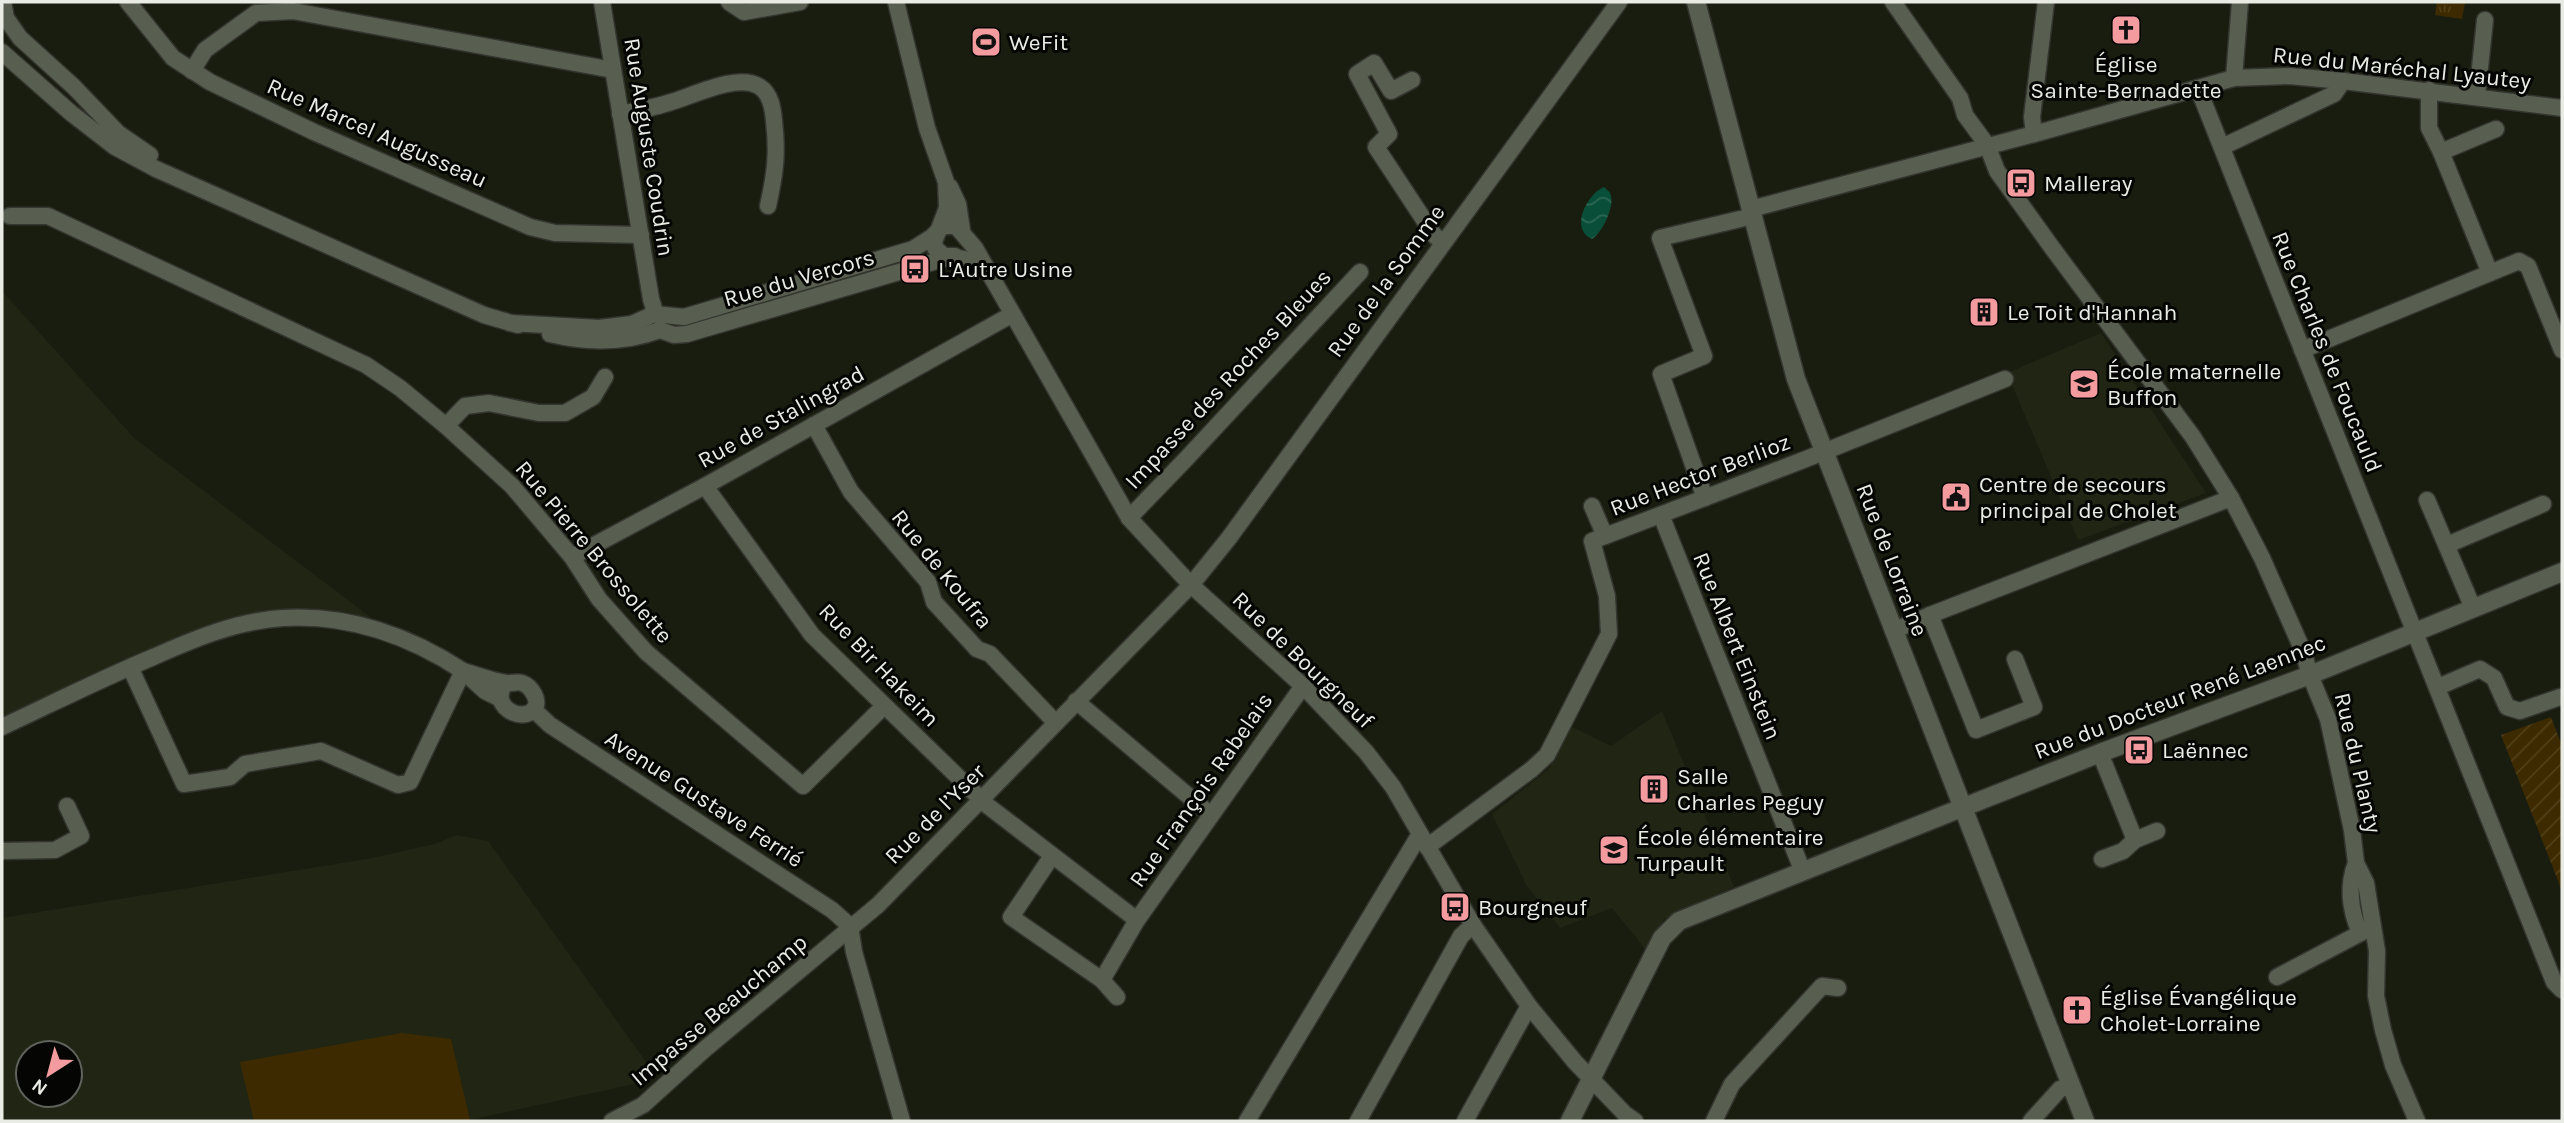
<svg xmlns="http://www.w3.org/2000/svg" width="2564" height="1123" font-family="Karla,sans-serif">
	<style>
		.built { fill: #202613; fill-rule: evenodd }
		.grass { fill: url(#grass-tufts) }
		.garden { fill: url(#garden-furrows) }
		.pitch { fill: #3e2a00 }
		.water { fill: url(#water-waves) }
		.lines { fill: none; stroke-linecap: round; stroke-linejoin: round }
		.minor-casing { stroke: #33352e; stroke-width: 19 }
		.tertiary-casing { stroke: #33352e; stroke-width: 21 }
		.secondary-casing { stroke: #33352e; stroke-width: 21 }
		.minor { stroke: #595f50; stroke-width: 16 }
		.tertiary { stroke: #595f50; stroke-width: 18 }
		.secondary { stroke: #595f50; stroke-width: 18 }
		.labels { text-anchor: middle; dominant-baseline: central; stroke-width: 6; stroke-linejoin: round; paint-order: stroke }
		.poi-label { font-size: 23px; fill: #e9ece4; stroke: #050603; text-anchor: start }
		.street-label { font-size: 23px; fill: #e9ece4; stroke: #050603 }
	</style>
	<defs>
		<pattern id="grass-tufts" width="24" height="20" patternUnits="userSpaceOnUse" patternTransform="scale(1.75)"><rect width="24" height="20" fill="#3e2a00"/><path d="M3 7l-1-3M5 7V3M7 7l1-3M15 17l-1-3M17 17v-4M19 17l1-3" fill="none" stroke="#513f19"/></pattern>
		<pattern id="garden-furrows" width="10" height="10" patternUnits="userSpaceOnUse" patternTransform="scale(1.75)"><rect width="10" height="10" fill="#3e2a00"/><path d="M-1 1l2-2M0 10L10 0M9 11l2-2" fill="none" stroke="#513f19"/></pattern>
		<pattern id="water-waves" width="16" height="10" patternUnits="userSpaceOnUse" patternTransform="scale(1.75)"><rect width="16" height="10" fill="#094e38"/><path d="M0 5q4-4 8 0t8 0" fill="none" stroke="#2d6855"/></pattern>
	</defs>
	<rect width="100%" height="100%" fill="#191d10"/>
	<g class="built">
		<polygon points="2,291 134,438 373,619 302,611 253,614 207,626 2,728"/>
		<polygon points="2101,333 2206,493 2078,540 2007,373"/>
		<polygon points="1662,711 1734,887 1664,919 1646,950 1612,908 1560,928 1527,886 1492,814 1549,769 1572,727 1611,746"/>
		<path d="M456,835l32,6 166,232 -15,10 -174,38h-463v-203l365,-59 68,-15zM28,1053h42v42h-42z"/>
	</g>
	<polygon class="grass" points="2437,2 2465,2 2462,19 2435,15"/>
	<polygon class="garden" points="2551,717 2562,746 2562,891 2501,735"/>
	<polygon class="pitch" points="402,1033 451,1039 470,1120 254,1121 240,1062"/>
	<path class="water" d="M1604,187c4,4 6,4 7,9 3,12 -9,37 -19,43 -23,-10 -5,-45 12,-52z"/>
	<g class="lines">
		<g class="minor-casing">
			<g id="minor">
				<polyline points="3,2 6,18 20,38 74,87 118,133 150,155"/>
				<polyline points="128,2 173,58 210,82 314,132 530,227 555,233 641,235"/>
				<polyline points="602,2 651,299 656,315"/>
				<polyline points="729,2 744,12 800,2"/>
				<polyline points="896,2 927,128 946,182 947,208 934,242 935,248 944,256 955,256"/>
				<polyline points="1893,2 1960,98 1965,115 1987,145 1997,171 2053,249 2193,437 2231,498 2262,558 2303,651 2310,675 2328,719 2352,830 2356,863 2366,883 2377,951 2376,996 2383,1030 2393,1065 2417,1121"/>
				<polyline points="2,52 71,113 115,147 156,169 484,315 518,325"/>
				<polyline points="192,71 205,50 256,13 293,11 613,70"/>
				<polyline points="2234,78 2240,2"/>
				<polyline points="1412,80 1391,91 1374,63 1357,74 1389,134 1376,147 1434,235 1442,242"/>
				<polyline points="2198,88 2554,982 2562,990"/>
				<polyline points="2429,90 2429,128 2441,152 2490,273"/>
				<polyline points="2477,96 2485,20"/>
				<path d="M620,114c16,-3 32,-6 48,-11 23,-6 70,-31 92,-16 11,7 13,22 14,34 4,33 1,53 -6,85"/>
				<polyline points="2034,134 2032,117 2046,2"/>
				<polyline points="2222,147 2334,94 2343,81"/>
				<polyline points="2441,152 2496,129"/>
				<polyline points="950,187 958,204 962,230"/>
				<polyline points="1751,209 2034,134 2234,78 2290,76 2343,81 2562,108"/>
				<polyline points="10,216 48,216 366,365 400,388 446,426 512,486 572,557 599,599 646,652 803,786 884,706"/>
				<polyline points="510,323 599,328 632,324 654,314 684,317 913,249 932,237 943,226 956,226 975,248 1129,518 1191,585 1303,686 1366,752 1393,787 1473,925 1529,1006 1575,1062 1625,1114 1635,1121"/>
				<polyline points="660,330 674,335 687,334 950,257 964,259 987,272"/>
				<path d="M550,334c37,9 75,9 110,-4"/>
				<polyline points="2302,350 2519,261 2528,266 2562,350"/>
				<polyline points="814,425 851,492 928,582 934,602 977,649 990,654 1055,722"/>
				<polyline points="446,426 465,406 489,403 539,413 565,413 593,397 605,377"/>
				<polyline points="705,486 812,635 988,806 1137,920"/>
				<polyline points="1705,498 1661,374 1704,356 1660,238 1753,216"/>
				<polyline points="2427,500 2473,608"/>
				<polyline points="1592,506 1605,536"/>
				<polyline points="1661,515 1803,872"/>
				<polyline points="1129,518 1186,459 1360,272"/>
				<polyline points="2447,545 2543,504"/>
				<polyline points="572,557 705,486 1011,315"/>
				<polyline points="1893,631 1930,615"/>
				<polyline points="2015,659 2034,707 1976,730 1930,615 2231,498"/>
				<polyline points="2438,687 2480,669 2494,678 2507,707 2520,711 2560,697"/>
				<path d="M499,698l-14,-7 -22,-20c14,4 29,10 43,12 5,1 11,-2 16,0 9,3 19,18 12,26 -11,15 -47,-3 -28,-26"/>
				<polyline points="1076,701 1211,815"/>
				<polyline points="534,710 550,725 832,910 850,926"/>
				<path d="M2,727c49,-23 99,-48 149,-69 43,-19 85,-37 132,-40 65,-4 127,18 180,53l-53,111 -12,3 -77,-34 -76,13 -15,13 -46,7 -54,-117"/>
				<polyline points="2100,753 2135,840"/>
				<polyline points="1427,847 1532,769 1547,755 1609,634 1607,596 1592,541 1806,459 2005,379"/>
				<polyline points="2,851 55,850 81,836 67,806"/>
				<polyline points="1052,856 1011,917 1102,980 1117,997"/>
				<polyline points="2102,859 2123,851 2135,840 2157,831"/>
				<path d="M2356,863c-9,23 -6,47 4,70"/>
				<polyline points="850,926 854,952 902,1121"/>
				<polyline points="2277,977 2372,927"/>
				<polyline points="1102,980 1137,920 1303,686"/>
				<polyline points="612,1121 643,1105 705,1049 878,905 1191,585 1229,538 1619,2"/>
				<polyline points="1247,1121 1420,834"/>
				<polyline points="1358,1121 1461,936 1473,925"/>
				<polyline points="1465,1121 1529,1006"/>
				<polyline points="1714,1121 1732,1084 1822,986 1838,988"/>
				<polyline points="2031,1121 2060,1089 2070,1086"/>
			</g>
		</g>
		<g class="tertiary-casing">
			<g id="tertiary">
				<polyline points="2,4 2,2"/>
				<polyline points="1964,807 2100,753 2310,675 2562,572"/>
			</g>
		</g>
		<g class="secondary-casing">
			<g id="secondary">
				<polyline points="1696,2 1796,379 2085,1121"/>
				<polyline points="1570,1121 1662,938 1679,921 1964,807"/>
			</g>
		</g>
		<use href="#minor" class="minor"/>
		<use href="#tertiary" class="tertiary"/>
		<use href="#secondary" class="secondary"/>
	</g>
	<defs>
		<g id="church-square" transform="scale(1.575)"><rect x="-9" y="-9" width="18" height="18" rx="4" fill="#f49b9f" stroke="#050603"/><path d="M-1.2-6h2.4v3.5h3.3v2.4h-3.3V6h-2.4V-.1h-3.3v-2.4h3.3Z" fill="#111"/></g>
		<g id="stadium-square" transform="scale(1.575)"><rect x="-9" y="-9" width="18" height="18" rx="4" fill="#f49b9f" stroke="#050603"/><path d="M0-5a6.5 5 0 1 0 0 10a6.5 5 0 1 0 0-10ZM-3.5-1.8h7v3.6h-7Z" fill="#111"/></g>
		<g id="bus-square" transform="scale(1.575)"><rect x="-9" y="-9" width="18" height="18" rx="4" fill="#f49b9f" stroke="#050603"/><path d="M-5-6H5V4H4V6H2V4H-2V6H-4V4H-5ZM-3.5-4V0h7V-4ZM-3.5 1.2v1.5H-2V1.2ZM2 1.2v1.5H3.5V1.2Z" fill="#111"/></g>
		<g id="building-square" transform="scale(1.575)"><rect x="-9" y="-9" width="18" height="18" rx="4" fill="#f49b9f" stroke="#050603"/><path d="M-4-6H4V6H1V3H-1V6H-4ZM-2.5-4.3h1.7v1.8h-1.7ZM.8-4.3h1.7v1.8H.8ZM-2.5-1h1.7V.8h-1.7ZM.8-1h1.7V.8H.8Z" fill="#111"/></g>
		<g id="school-square" transform="scale(1.575)"><rect x="-9" y="-9" width="18" height="18" rx="4" fill="#f49b9f" stroke="#050603"/><path d="M0-5L7-2L0 1L-7-2ZM-4 1L0 2.5L4 1V4Q0 6-4 4Z" fill="#111"/></g>
		<g id="civic-square" transform="scale(1.575)"><rect x="-9" y="-9" width="18" height="18" rx="4" fill="#f49b9f" stroke="#050603"/><path d="M-.6-6.5H3V-4.5H.6V-3L4-1V1h2V6H-6V1h2V-1L-.6-3ZM-1.2 2.5V6h2.4V2.5Z" fill="#111"/></g>
	</defs>
	<g fill-rule="evenodd">
		<use href="#church-square" x="2126" y="30"/>
		<use href="#stadium-square" x="986" y="42"/>
		<use href="#bus-square" x="2021" y="183"/>
		<use href="#bus-square" x="915" y="269"/>
		<use href="#building-square" x="1984" y="312"/>
		<use href="#school-square" x="2084" y="384"/>
		<use href="#civic-square" x="1956" y="497"/>
		<use href="#bus-square" x="2139" y="750"/>
		<use href="#building-square" x="1654" y="789"/>
		<use href="#school-square" x="1614" y="850"/>
		<use href="#bus-square" x="1455" y="907"/>
		<use href="#church-square" x="2077" y="1010"/>
	</g>
	<g class="labels">
		<g class="poi-label">
			<text x="1009" y="42">WeFit</text>
			<text x="2126" y="64" text-anchor="middle">Église<tspan x="2126" dy="26">Sainte-Bernadette</tspan></text>
			<text x="2044" y="183">Malleray</text>
			<text x="938" y="269">L'Autre Usine</text>
			<text x="2007" y="312">Le Toit d'Hannah</text>
			<text x="2107" y="371">École maternelle<tspan x="2107" dy="26">Buffon</tspan></text>
			<text x="1979" y="484">Centre de secours<tspan x="1979" dy="26">principal de Cholet</tspan></text>
			<text x="2162" y="750">Laënnec</text>
			<text x="1677" y="776">Salle<tspan x="1677" dy="26">Charles Peguy</tspan></text>
			<text x="1637" y="837">École élémentaire<tspan x="1637" dy="26">Turpault</tspan></text>
			<text x="1478" y="907">Bourgneuf</text>
			<text x="2100" y="997">Église Évangélique<tspan x="2100" dy="26">Cholet-Lorraine</tspan></text>
		</g>
		<g class="street-label">
			<text transform="translate(2402 68) rotate(6)">Rue du Maréchal Lyautey</text>
			<text transform="translate(377 133) rotate(24)">Rue Marcel Augusseau</text>
			<text transform="translate(649 147) rotate(81)">Rue Auguste Coudrin</text>
			<text transform="translate(799 278) rotate(-16)">Rue du Vercors</text>
			<text transform="translate(1386 281) rotate(-54)">Rue de la Somme</text>
			<text transform="translate(2327 352) rotate(68)">Rue Charles de Foucauld</text>
			<text transform="translate(1228 379) rotate(-47)">Impasse des Roches Bleues</text>
			<text transform="translate(781 417) rotate(-29)">Rue de Stalingrad</text>
			<text transform="translate(1700 475) rotate(-21)">Rue Hector Berlioz</text>
			<text transform="translate(594 552) rotate(50)">Rue Pierre Brossolette</text>
			<text transform="translate(1892 560) rotate(69)">Rue de Lorraine</text>
			<text transform="translate(942 569) rotate(51)">Rue de Koufra</text>
			<text transform="translate(1737 646) rotate(68)">Rue Albert Einstein</text>
			<text transform="translate(1303 660) rotate(44)">Rue de Bourgneuf</text>
			<text transform="translate(879 665) rotate(46)">Rue Bir Hakeim</text>
			<text transform="translate(2180 697) rotate(-21)">Rue du Docteur René Laennec</text>
			<text transform="translate(2358 763) rotate(77)">Rue du Planty</text>
			<text transform="translate(1201 790) rotate(-55)">Rue François Rabelais</text>
			<text transform="translate(704 799) rotate(33)">Avenue Gustave Ferrié</text>
			<text transform="translate(935 814) rotate(-45)">Rue de l’Yser</text>
			<text transform="translate(719 1010) rotate(-40)">Impasse Beauchamp</text>
		</g>
	</g>
	<rect width="2564" height="1123" fill="none" stroke="#e9ece4" stroke-width="7"/>
	<g transform="translate(49 1074) rotate(216)"><circle r="33" fill="#050603" stroke="#60625d" stroke-width="2"/>
	<path d="M0-5L12 26L0 18L-12 26Z" fill="#f49b9f"/>
	<text y="-10" font-size="19" font-weight="bold" text-anchor="middle" fill="#e9ece4">N</text>
	</g>
</svg>
